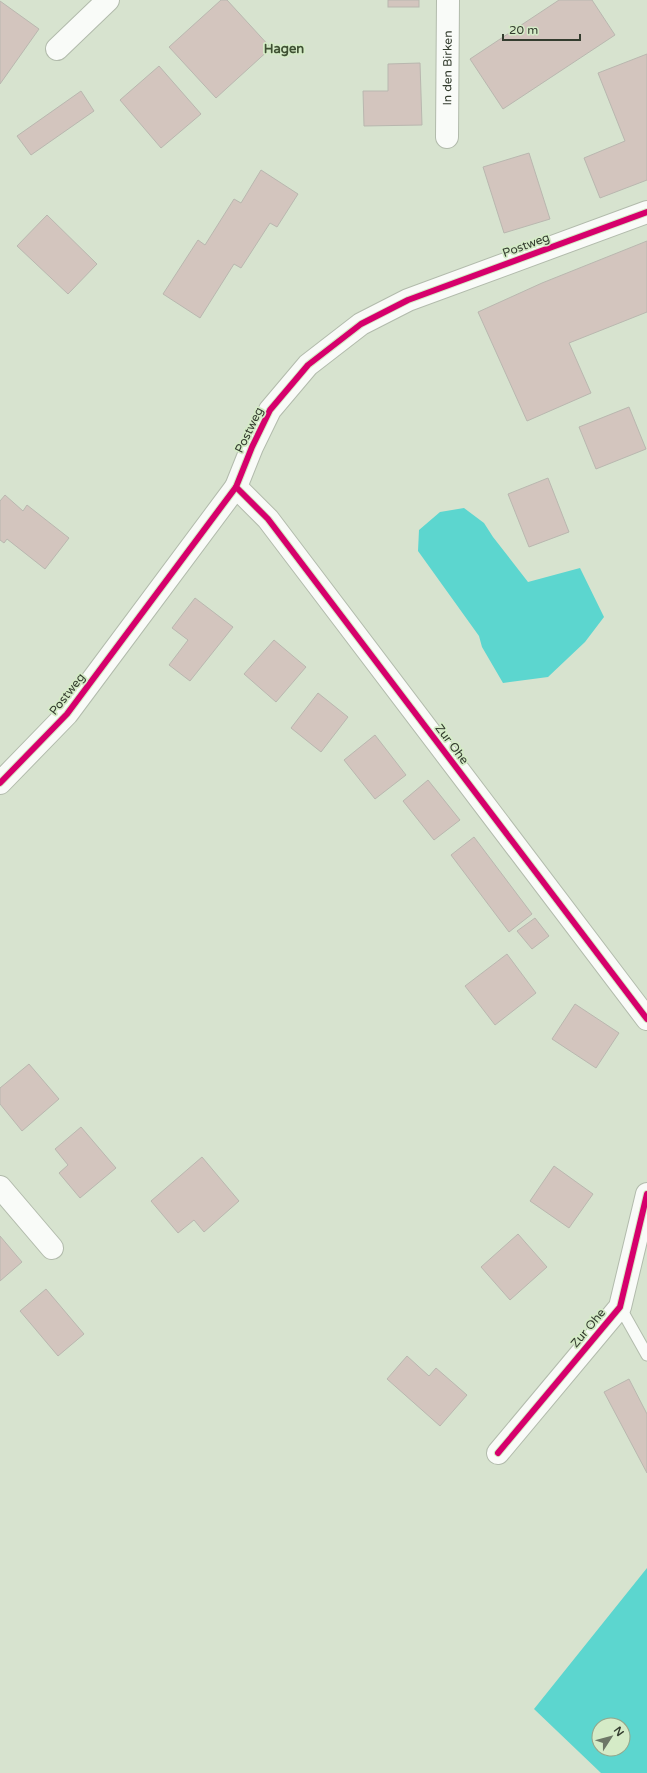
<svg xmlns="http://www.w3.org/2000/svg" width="647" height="1773" font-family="'Varela Round',sans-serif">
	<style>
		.water { fill: #5cd6cf; fill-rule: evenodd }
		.building { fill: #d3c5be; stroke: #b9b7af }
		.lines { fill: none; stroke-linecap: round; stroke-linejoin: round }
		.service-casing { stroke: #b2bbac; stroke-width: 13 }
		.minor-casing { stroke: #b2bbac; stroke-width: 24 }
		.service { stroke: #f9fbf8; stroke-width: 11 }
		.minor { stroke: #f9fbf8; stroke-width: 22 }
		.cycleway-casing { stroke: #d5ebc7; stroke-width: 8 }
		.cycleway { stroke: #d6006c; stroke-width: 6 }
		.labels { text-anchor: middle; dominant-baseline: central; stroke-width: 3.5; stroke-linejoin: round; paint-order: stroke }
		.street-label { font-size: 12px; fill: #343d2f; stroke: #d5ebc7 }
		.neighbourhood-label { font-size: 13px; font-weight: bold; fill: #3f5133; stroke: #d5ebc7 }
	</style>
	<rect width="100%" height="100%" fill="#d7e3cf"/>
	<g class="water">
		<polygon points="464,508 484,523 493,537 528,582 580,568 604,617 585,642 548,677 503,683 482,647 479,636 418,551 419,530 440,512"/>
		<path d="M647,1568v205h-46l-67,-64zM599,1725h24v24h-24z"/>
	</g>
	<g class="building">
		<polygon points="221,0 227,0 271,48 216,98 169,47"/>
		<rect x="388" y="0" width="31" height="7"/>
		<polygon points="559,0 592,0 615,35 503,109 470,59"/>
		<polygon points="0,1 39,29 0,84"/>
		<polygon points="647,54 647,180 600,198 584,158 625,141 598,73"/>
		<polygon points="420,63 422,125 364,126 363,91 388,91 388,64"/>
		<polygon points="159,66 201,114 161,148 120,100"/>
		<polygon points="81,91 94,111 31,155 17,136"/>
		<polygon points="529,153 550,219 504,233 483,167"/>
		<polygon points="261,170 298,194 277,227 270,223 241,268 234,264 200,318 163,294 198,240 205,245 234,199 241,203"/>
		<polygon points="47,215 97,264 68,294 17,246"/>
		<polygon points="647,241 647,312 569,343 591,393 527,421 478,312 542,283"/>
		<polygon points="629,407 646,449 596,469 579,427"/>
		<polygon points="548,478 569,532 529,547 508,494"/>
		<polygon points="5,495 23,511 27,505 69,538 45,569 7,539 4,543 0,540 0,501"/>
		<polygon points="195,598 233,627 190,681 169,665 188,640 172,628"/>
		<polygon points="274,640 306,667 276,702 244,674"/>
		<polygon points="318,693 348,717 321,752 291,728"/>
		<polygon points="375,735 406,775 375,799 344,760"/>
		<polygon points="428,780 460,820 434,840 403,801"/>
		<polygon points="474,837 532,914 509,932 451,855"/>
		<polygon points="535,918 549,936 532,949 517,931"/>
		<polygon points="507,954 536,993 495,1025 465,986"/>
		<polygon points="575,1004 619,1033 596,1068 552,1039"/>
		<polygon points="29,1064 59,1099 22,1131 0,1104 0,1088"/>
		<polygon points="81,1127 116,1168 80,1198 59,1173 68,1165 55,1149"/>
		<polygon points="202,1157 239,1201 204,1232 194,1220 178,1233 151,1201"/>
		<polygon points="554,1166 593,1194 569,1228 530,1201"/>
		<polygon points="518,1234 547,1267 510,1300 481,1267"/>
		<polygon points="0,1236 22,1262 0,1281"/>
		<polygon points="46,1289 84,1334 58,1356 20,1311"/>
		<polygon points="407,1356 429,1376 436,1368 467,1395 440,1426 387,1379"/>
		<polygon points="629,1379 647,1414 647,1473 604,1392"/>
	</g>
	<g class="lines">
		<g class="service-casing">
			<polyline id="service" points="620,1307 647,1355"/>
		</g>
		<g class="minor-casing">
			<g id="minor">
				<polyline points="57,49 108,0"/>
				<path id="s1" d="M447,137l1,-137"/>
				<polyline points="236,487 268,519 647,1019"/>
				<polyline points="0,783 67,714 236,487 252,447 270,410 308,365 361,324 408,300 647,212"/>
				<polyline points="0,1187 52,1248"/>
				<polyline points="498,1453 620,1307 647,1194"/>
			</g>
		</g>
		<use href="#service" class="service"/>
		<use href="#minor" class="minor"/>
		<g class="cycleway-casing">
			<g id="cycleway">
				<polyline points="236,487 268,519 647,1019"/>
				<polyline points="0,783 67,714 236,487 252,447 270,410 308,365 361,324 408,300 647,212"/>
				<polyline points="498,1453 620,1307 647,1194"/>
			</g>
		</g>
		<use href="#cycleway" class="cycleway"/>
	</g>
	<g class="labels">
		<g class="street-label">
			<text stroke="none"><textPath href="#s1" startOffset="69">In den Birken</textPath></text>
			<text transform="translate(526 245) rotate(-20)">Postweg</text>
			<text transform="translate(249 430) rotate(-64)">Postweg</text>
			<text transform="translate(67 694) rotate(-52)">Postweg</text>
			<text transform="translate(452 744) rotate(53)">Zur Ohe</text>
			<text transform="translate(588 1328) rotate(-50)">Zur Ohe</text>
		</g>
		<g class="neighbourhood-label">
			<text x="284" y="49">Hagen</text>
		</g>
	</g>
	<g transform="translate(611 1737) rotate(54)"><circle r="19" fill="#d5ebc7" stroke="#95a58a"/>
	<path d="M0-3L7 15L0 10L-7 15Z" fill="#6d7767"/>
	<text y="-6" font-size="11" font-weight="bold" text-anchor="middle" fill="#343d2f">N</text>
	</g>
	<path d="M503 34v6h77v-6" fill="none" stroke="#343d2f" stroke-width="2"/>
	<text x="509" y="34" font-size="12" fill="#343d2f" stroke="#d5ebc7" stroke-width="3" paint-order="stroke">20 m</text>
</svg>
